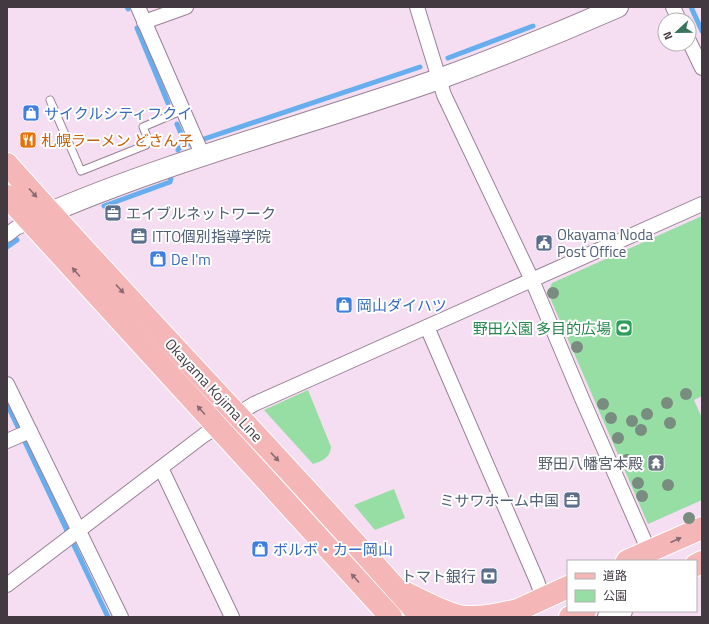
<svg xmlns="http://www.w3.org/2000/svg" width="709" height="624" font-family="'Titillium Web','Noto Sans JP',sans-serif">
	<style>
		.green { fill: #96dea3 }
		.lines { fill: none; stroke-linecap: round; stroke-linejoin: round }
		.stream { stroke: #66aeee; stroke-width: 5 }
		.lane-casing { stroke: #988295; stroke-width: 9 }
		.street-casing { stroke: #988295; stroke-width: 16 }
		.secondary-casing { stroke: #988295; stroke-width: 22 }
		.primary-casing { stroke: #fff; stroke-width: 24 }
		.lane { stroke: #fff; stroke-width: 7 }
		.street { stroke: #fff; stroke-width: 14 }
		.secondary { stroke: #fff; stroke-width: 20 }
		.primary { stroke: #f5b6b8; stroke-width: 22 }
		.tree { fill: #788d80 }
		.oneway { fill: #8a6b71 }
		.labels { text-anchor: middle; dominant-baseline: central; stroke-width: 4; stroke-linejoin: round; paint-order: stroke }
		.shop-label { font-size: 15px; fill: #366cbe; stroke: #fff; text-anchor: start }
		.food-label { font-size: 15px; fill: #c56008; stroke: #fff; text-anchor: start }
		.service-label { font-size: 15px; fill: #4e5e75; stroke: #fff; text-anchor: start }
		.leisure-label { font-size: 15px; fill: #27864d; stroke: #fff; text-anchor: end }
		.street-label { font-size: 15px; fill: #423941; stroke: #fff }
		.worship-label { font-size: 15px; fill: #5b616d; stroke: #fff; text-anchor: end }
	</style>
	<rect width="100%" height="100%" fill="#f5ddf2"/>
	<g class="green">
		<polygon points="702,216 702,396 694,400 702,418 702,500 648,524 548,293 552,283"/>
		<path d="M308,390l23,57c-1,11 -9,14 -18,17l-49,-54z"/>
		<polygon points="394,489 405,518 375,530 354,505"/>
	</g>
	<g class="lines">
		<g class="stream">
			<polyline points="127,7 128,9"/>
			<polyline points="691,7 702,31"/>
			<polyline points="137,28 168,103"/>
			<polyline points="448,58 533,26"/>
			<polyline points="177,124 186,145"/>
			<polyline points="178,150 179,148 186,145 420,67"/>
			<polyline points="104,206 170,182 171,179"/>
			<polyline points="7,247 17,240"/>
			<polyline points="7,404 108,617"/>
		</g>
		<g class="lane-casing">
			<polyline id="lane" points="50,100 81,171 146,145 148,139 143,127 183,110"/>
		</g>
		<g class="street-casing">
			<g id="street">
				<polyline points="138,7 203,156"/>
				<polyline points="417,7 444,95 532,280 583,401 652,558"/>
				<polyline points="673,7 679,20"/>
				<polyline points="144,22 186,7"/>
				<polyline points="689,41 702,68"/>
				<polyline points="7,235 16,228 30,222"/>
				<polyline points="427,327 537,581 543,598"/>
				<polyline points="7,384 121,617"/>
				<polyline points="7,441 30,431"/>
				<polyline points="161,468 232,617"/>
				<polyline points="7,585 204,435 254,404 702,204"/>
			</g>
		</g>
		<g class="secondary-casing">
			<g id="secondary">
				<path d="M37,218c130,-57 268,-92 402,-139 60,-22 120,-46 179,-72"/>
				<polyline points="608,617 622,611"/>
			</g>
		</g>
		<g class="primary-casing">
			<g id="primary">
				<path d="M7,164c136,153 279,299 414,453"/>
				<polyline points="7,196 391,617"/>
				<polyline points="627,561 702,528"/>
				<polyline points="696,565 702,562"/>
				<path d="M404,592c16,8 37,20 55,24 18,3 37,-1 55,-5"/>
				<polyline points="503,617 568,587"/>
				<polyline points="570,617 585,611"/>
			</g>
		</g>
		<use href="#lane" class="lane"/>
		<use href="#street" class="street"/>
		<use href="#secondary" class="secondary"/>
		<use href="#primary" class="primary"/>
	</g>
	<g class="tree">
		<circle cx="553" cy="293" r="6"/>
		<circle cx="570" cy="328" r="6"/>
		<circle cx="577" cy="347" r="6"/>
		<circle cx="686" cy="394" r="6"/>
		<circle cx="667" cy="403" r="6"/>
		<circle cx="603" cy="404" r="6"/>
		<circle cx="647" cy="414" r="6"/>
		<circle cx="611" cy="418" r="6"/>
		<circle cx="632" cy="421" r="6"/>
		<circle cx="670" cy="423" r="6"/>
		<circle cx="641" cy="430" r="6"/>
		<circle cx="618" cy="438" r="6"/>
		<circle cx="627" cy="460" r="6"/>
		<circle cx="638" cy="483" r="6"/>
		<circle cx="668" cy="485" r="6"/>
		<circle cx="642" cy="496" r="6"/>
		<circle cx="689" cy="518" r="6"/>
	</g>
	<defs><path id="oneway-solid" d="M-6-.8H1V-3.2L6.5 0L1 3.2V.8H-6Z"/></defs>
	<g class="oneway">
		<use href="#oneway-solid" transform="translate(33 193) rotate(48)"/>
		<use href="#oneway-solid" transform="translate(76 272) rotate(-131)"/>
		<use href="#oneway-solid" transform="translate(120 289) rotate(47)"/>
		<use href="#oneway-solid" transform="translate(201 410) rotate(-132)"/>
		<use href="#oneway-solid" transform="translate(275 457) rotate(47)"/>
		<use href="#oneway-solid" transform="translate(676 540) rotate(-24)"/>
		<use href="#oneway-solid" transform="translate(355 578) rotate(-132)"/>
	</g>
	<defs>
		<g id="shop-square" transform="scale(0.9)"><rect x="-9" y="-9" width="18" height="18" rx="4" fill="#3f7fe0" stroke="#fff"/><path d="M-5-2.5h2.3a2.7 3.5 0 0 1 5.4 0H5L5.5 6h-11ZM-1.5-2.5h3a1.5 2.3 0 0 0-3 0Z" fill="#fff"/></g>
		<g id="restaurant-square" transform="scale(0.9)"><rect x="-9" y="-9" width="18" height="18" rx="4" fill="#e8710a" stroke="#fff"/><path d="M-5-6h1v4h1v-4h1v4h1v-4h1v5L-1.5 .5V6h-2V.5L-5-1ZM5-6V6H3V1.5H1.5Q1.5-4 5-6Z" fill="#fff"/></g>
		<g id="office-square" transform="scale(0.9)"><rect x="-9" y="-9" width="18" height="18" rx="4" fill="#5c6f8a" stroke="#fff"/><path d="M-6-3h4V-5.5h4V-3h4V5H-6ZM-1-4.5V-3h2v-1.5ZM-6 0V1H6V0Z" fill="#fff"/></g>
		<g id="civic-square" transform="scale(0.9)"><rect x="-9" y="-9" width="18" height="18" rx="4" fill="#5c6f8a" stroke="#fff"/><path d="M-.6-6.5H3V-4.5H.6V-3L4-1V1h2V6H-6V1h2V-1L-.6-3ZM-1.2 2.5V6h2.4V2.5Z" fill="#fff"/></g>
		<g id="stadium-square" transform="scale(0.9)"><rect x="-9" y="-9" width="18" height="18" rx="4" fill="#2e9e5b" stroke="#fff"/><path d="M0-5a6.5 5 0 1 0 0 10a6.5 5 0 1 0 0-10ZM-3.5-1.8h7v3.6h-7Z" fill="#fff"/></g>
		<g id="temple-square" transform="scale(0.9)"><rect x="-9" y="-9" width="18" height="18" rx="4" fill="#6b7280" stroke="#fff"/><path d="M0-6L5-2H3V0L6.5 2.5H4V6H1.5V3h-3V6H-4V2.5H-6.5L-3 0V-2H-5Z" fill="#fff"/></g>
		<g id="bank-square" transform="scale(0.9)"><rect x="-9" y="-9" width="18" height="18" rx="4" fill="#5c6f8a" stroke="#fff"/><path d="M-6-4H6V4H-6ZM0-2.3a2.3 2.3 0 1 0 0 4.6a2.3 2.3 0 1 0 0-4.6Z" fill="#fff"/></g>
	</defs>
	<g fill-rule="evenodd">
		<use href="#shop-square" x="31" y="113"/>
		<use href="#restaurant-square" x="28" y="140"/>
		<use href="#office-square" x="113" y="213"/>
		<use href="#office-square" x="139" y="236"/>
		<use href="#civic-square" x="544" y="243"/>
		<use href="#shop-square" x="158" y="259"/>
		<use href="#shop-square" x="344" y="305"/>
		<use href="#stadium-square" x="624" y="328"/>
		<use href="#temple-square" x="656" y="463"/>
		<use href="#office-square" x="572" y="500"/>
		<use href="#shop-square" x="260" y="549"/>
		<use href="#bank-square" x="489" y="576"/>
	</g>
	<g class="labels">
		<g class="shop-label">
			<text x="44" y="113">サイクルシティフクイ</text>
			<text x="171" y="259">De I'm</text>
			<text x="357" y="305">岡山ダイハツ</text>
			<text x="273" y="549">ボルボ・カー岡山</text>
		</g>
		<g class="food-label">
			<text x="41" y="140">札幌ラーメン どさん子</text>
		</g>
		<g class="service-label">
			<text x="126" y="213">エイブルネットワーク</text>
			<text x="557" y="234">Okayama Noda<tspan x="557" dy="17">Post Office</tspan></text>
			<text x="152" y="236">ITTO個別指導学院</text>
			<text x="559" y="500" text-anchor="end">ミサワホーム中国</text>
			<text x="476" y="576" text-anchor="end">トマト銀行</text>
		</g>
		<g class="leisure-label">
			<text x="611" y="328">野田公園 多目的広場</text>
		</g>
		<g class="street-label">
			<text transform="translate(214 390) rotate(47)">Okayama Kojima Line</text>
		</g>
		<g class="worship-label">
			<text x="643" y="463">野田八幡宮本殿</text>
		</g>
	</g>
	<rect width="709" height="624" fill="none" stroke="#423941" stroke-width="16"/>
	<rect x="567" y="560" width="130" height="52" fill="#ffffff" stroke="#b3b0b3"/>
	<rect x="575" y="573" width="20" height="6" fill="#f5b6b8" stroke="#b3b0b3"/>
	<text x="603" y="580" font-size="12" fill="#423941">道路</text>
	<rect x="575" y="590" width="20" height="12" fill="#96dea3" stroke="#b3b0b3"/>
	<text x="603" y="600" font-size="12" fill="#423941">公園</text>
	<g transform="translate(677 32) rotate(248)"><circle r="19" fill="#ffffff" stroke="#b3b0b3"/>
	<path d="M0-3L7 15L0 10L-7 15Z" fill="#37735d"/>
	<text y="-6" font-size="11" font-weight="bold" text-anchor="middle" fill="#423941">N</text>
	</g>
</svg>
